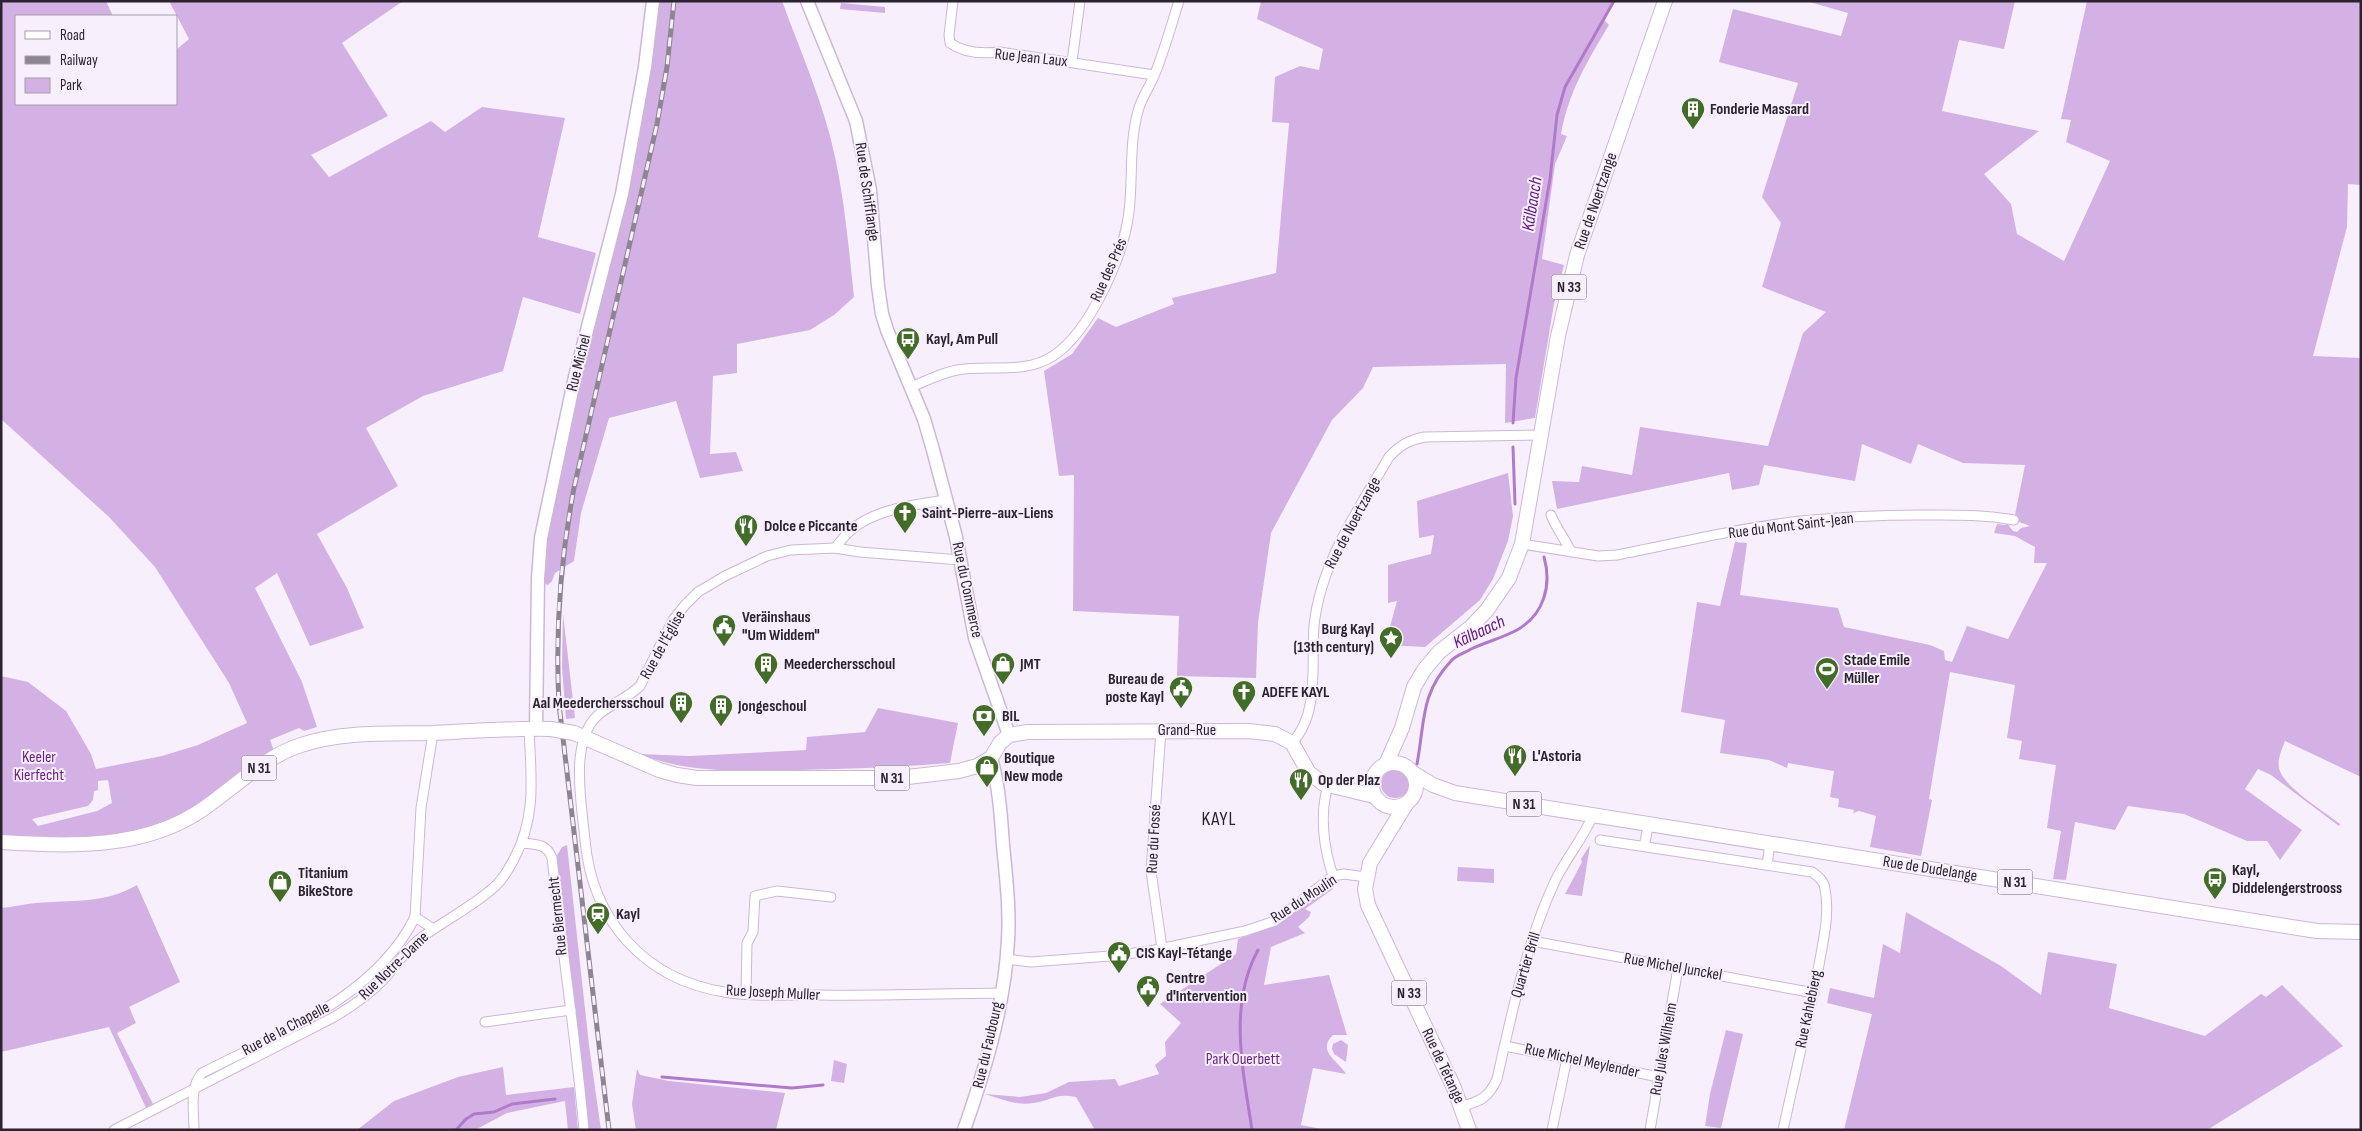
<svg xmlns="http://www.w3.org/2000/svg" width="2362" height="1131" font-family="'Sofia Sans Condensed',sans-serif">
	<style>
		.green { fill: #d4b1e4; fill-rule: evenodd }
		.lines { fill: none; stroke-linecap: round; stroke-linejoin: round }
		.stream { stroke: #b179ca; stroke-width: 3 }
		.street-casing { stroke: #ccb7d7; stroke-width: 11 }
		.secondary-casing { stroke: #ccb7d7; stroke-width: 15 }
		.primary-casing { stroke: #ccb7d7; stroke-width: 16 }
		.street { stroke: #fff; stroke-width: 9 }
		.secondary { stroke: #fff; stroke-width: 12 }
		.primary { stroke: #fff; stroke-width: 14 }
		.rail-casing { stroke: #8d8591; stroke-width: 5 }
		.rail { stroke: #f8effc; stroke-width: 3; stroke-dasharray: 9; stroke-linecap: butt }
		.primary-bridge-casing { stroke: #ccb7d7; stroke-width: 16; stroke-linecap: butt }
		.primary-bridge { stroke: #fff; stroke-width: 14 }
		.labels { text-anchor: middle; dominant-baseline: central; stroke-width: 4; stroke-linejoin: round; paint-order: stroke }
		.shield { fill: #f8effc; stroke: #68606c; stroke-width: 1 }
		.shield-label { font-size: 15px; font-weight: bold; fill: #2b232f }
		.street-label { font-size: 16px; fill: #2b232f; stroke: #f8effc }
		.poi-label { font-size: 16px; font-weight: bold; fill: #2b232f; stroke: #f8effc; text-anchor: start }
		.park-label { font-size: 16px; fill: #6a2384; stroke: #f8effc }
		.water-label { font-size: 18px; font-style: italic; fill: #5f1779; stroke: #f8effc }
		.quarter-label { font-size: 19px; letter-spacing: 1px; fill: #2b232f; stroke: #f8effc }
	</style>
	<rect width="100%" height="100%" fill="#f8effc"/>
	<g class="green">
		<path d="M1,1h105l7,15h-97v88h160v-54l13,-11 -20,-38h234l-61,42 46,73 -77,39 18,22 102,-56 14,11 37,-25 83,11 -27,119 58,16 -16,61 -57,-17 -20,74 -80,25 -57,32 32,58 -81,48 30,54 17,40 -54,18 -33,-73 -22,15 47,94 15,45 -13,4 -5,-3 -29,12 4,11c-32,22 -64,49 -99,66 -54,25 -116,22 -174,19v-160l27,6 38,29 25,43 5,15 66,-13 36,-11 49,-22 -18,-40 -74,-116 -46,-50 -108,-98zM108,780l4,23 -15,8 -59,15 -6,-7 56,-13 5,-6 1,-9 4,-1v-9z"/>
		<path d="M656,1h126c19,52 42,103 53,156 10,46 14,94 19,140l-20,18 -24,15 -73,14v29l-24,3 -3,78 26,-2 7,19 -43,7 -24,-77 -67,17 -28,95 -7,48 -19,12 -3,8 -4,4 -6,-3 1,-37 40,-179 36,-141z"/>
		<path d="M1261,1h353l-11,18 6,6c-22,37 -40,66 -48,109l6,2 -12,28 -13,95 22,6 -10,39 -19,114 -30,5 1,-59 -133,3 -10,21 -31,32 -61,113 -13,90 -2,55 -79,-2 2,-60 -106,-5 1,-136 -15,1 -15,-105 28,-17 26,-36 18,9 58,-23 -2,-6 104,-25 13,-150 -17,-1 3,-45 25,-11 19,4 4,-21 -66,-30z"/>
		<path d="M1806,1h209l-11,48 -45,-9 -17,71 97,20 -55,43 27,30 6,30 47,27 46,-100 -44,-19 5,-22 -10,-1 26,-118h274v184l-13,-1 -1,43 -34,129 48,2v419l-76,-36c-3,8 -8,19 -6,27 3,18 46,44 61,56l-1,2 -68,-51 -13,-6 -13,20 57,41 -22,30 -13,-19h-20l-63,-27 -56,-8 -13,24 -40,-8 -9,58 -13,-1 8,-48 -14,-3 9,-63 -37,-6 3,-18 -15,-3 8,-53 -65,-13 -21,127 3,1 -11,56 -51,-9 6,-31 -17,-5 -6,2 1,-3 -16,-3 1,-8 -9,-2 4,-26 -46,-8 -1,5 -18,-8 -49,-7 5,-33 -44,-8 16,-110 23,4 15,-64 12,1 -7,52 98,13 6,19 86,18 14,6 1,9 7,2 15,-36 41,13 39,-76h-13l1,-16 -20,-11 -21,-3 3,-9 9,1v-3l7,9 4,1 4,-4 9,-2 -16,-6 11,-55 -62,-2 -45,-19 -7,20 -49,-20 -7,37 -91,-16 -5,20 -27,5 -3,-17 -172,36 -5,-28 27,1 3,-16 50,9 8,-48 128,19 35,-113 23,-21 -64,-25 19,-64 -19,-26 36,-114 -79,-21 14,-53 108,27 7,-23z"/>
		<polygon points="841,3 885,7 885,13 840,9"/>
		<polygon points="1508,473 1513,516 1508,541 1493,579 1480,600 1425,647 1385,645 1397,601 1388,603 1388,565 1431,554 1434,535 1419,538 1417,501"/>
		<polygon points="563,614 575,718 566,719 562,667"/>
		<path d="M878,708l80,15 -8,40c-51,4 -101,6 -152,7 -54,1 -108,4 -159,-16l51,2 116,-6 1,-13 58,-5z"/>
		<circle cx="1395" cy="784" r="14"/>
		<polygon points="567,845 589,1045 601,1130 589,1130 556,857 562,847"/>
		<polygon points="1590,845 1582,896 1565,894 1582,862 1581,859"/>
		<polygon points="1458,867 1494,869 1494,883 1457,881"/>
		<path d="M137,885l43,97 -51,25 7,16 -19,10 36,71 -7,4 -37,-81 -108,25v-144c12,-1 24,-4 35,-5 35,-3 69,1 101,-18z"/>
		<path d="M1332,885l1,4 -28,20 6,3 -2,5 -11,10 7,6 -34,14 -7,38 65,-10 18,60h-14c-17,16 6,26 13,39l-33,-6 -12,57 25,5h-231l-19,-33c-21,-4 -23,3 -42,6 -17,3 -33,-4 -49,-9l35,3 26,-4 23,-11 46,-3 4,7 40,-12 -4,-9 11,-9 -1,-14 16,-19 -21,-19 76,-50 2,-15 37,-13z"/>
		<polygon points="1906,912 2001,966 2041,995 2048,952 2117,964 2109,1008 2205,1036 2261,994 2266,997 2282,985 2343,1046 2207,1130 1844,1130 1872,1014 1827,1003 1830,988 1874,998 1883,944 1900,953"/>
		<polygon points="1726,1030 1743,1034 1721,1128 1705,1126 1710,1094"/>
		<polygon points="1341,1040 1348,1045 1346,1062 1334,1054 1332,1049 1333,1044"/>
		<polygon points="834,1060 847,1064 844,1083 831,1081"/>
		<polygon points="503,1067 506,1095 574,1087 578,1130 568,1130 565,1101 507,1113 475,1130 357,1130 394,1101 458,1077"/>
		<polygon points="637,1069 640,1075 669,1081 785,1093 776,1130 636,1130 632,1104"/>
	</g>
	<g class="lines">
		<g class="stream">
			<polyline points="1513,423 1516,378 1550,179 1557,115 1565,87 1614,1"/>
			<polyline points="1513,447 1515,504"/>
			<path d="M1417,764c8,-42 3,-70 34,-103 5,-6 14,-8 20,-12 15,-7 31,-11 46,-19 27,-15 35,-45 27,-73"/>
			<polyline points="662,1077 792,1088 823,1085"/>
			<polyline points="456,1130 466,1119 474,1114 494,1112 512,1104 555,1099"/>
			<path d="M1252,1130c-9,-60 -24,-125 6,-180"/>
		</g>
		<g class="street-casing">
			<g id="street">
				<path d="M953,1l-4,34 1,8c14,10 33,11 50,9l154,23"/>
				<polyline points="1072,62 1080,1"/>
				<path d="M911,387c15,-6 30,-14 46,-17 32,-6 67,5 96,-14 37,-24 71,-101 76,-144 4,-33 0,-69 9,-101 3,-12 11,-23 16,-35 10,-24 17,-50 25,-75"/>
				<path d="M1551,515c5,13 14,24 20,37"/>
				<path d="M1522,544l76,12 19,-1c61,-12 122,-27 184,-34 39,-4 78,-6 118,-6 31,0 63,-1 95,5"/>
				<path d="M835,548c5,-6 10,-13 16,-18 24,-21 63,-25 94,-30"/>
				<path d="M960,560l-100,-8 -25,-4 -44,2 -24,6 -42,20 -27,16 -13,13 -12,15 -33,66c-12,12 -30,18 -43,30 -28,27 -15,90 -12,124 7,80 59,139 139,152 31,5 64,3 95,3 60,1 121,-1 181,-2"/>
				<polyline points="1161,730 1151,871 1162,948"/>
				<path d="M1292,743c28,-30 19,-79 22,-117 6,-62 44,-116 75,-169 11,-12 20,-17 36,-20l115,-2"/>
				<path d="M1328,786c-9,28 -4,63 5,90"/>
				<path d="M1600,840l212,32c7,5 12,9 13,17 5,25 -2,52 -6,76 -11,55 -24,110 -36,165"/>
				<path d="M522,843c14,1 25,1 30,15 10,91 24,181 32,272"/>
				<polyline points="1644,846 1649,823"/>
				<polyline points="1767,865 1770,843"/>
				<polyline points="415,917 432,928"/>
				<polyline points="1532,941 1814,993"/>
				<polyline points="1006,959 1031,962 1110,956 1150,951 1245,931 1275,921 1333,876 1344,874 1366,877"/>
				<polyline points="746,994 747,943 753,932 755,896 777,891 831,897"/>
				<polyline points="485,1022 571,1010"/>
				<polyline points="1505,1046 1659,1077"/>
				<path d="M1462,1106c18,-4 27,-9 35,-27 15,-67 29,-135 58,-198 11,-23 28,-42 38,-66"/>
				<path d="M114,1130l220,-113c19,-11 36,-23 51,-39 10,-12 20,-26 32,-37 24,-19 52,-32 75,-52 10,-8 16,-19 22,-30 23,-43 17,-83 15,-130"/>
				<path d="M194,1130c0,-19 -5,-42 8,-57 76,-39 174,-76 213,-156l6,-109 12,-75"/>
				<polyline points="1552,1130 1567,1058"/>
				<polyline points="1650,1130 1678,968"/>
			</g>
		</g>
		<g class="secondary-casing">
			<g id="secondary">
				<polyline points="807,1 856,121 870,190 878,286 882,314 887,330 924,419 933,450 956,537 975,638 1009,735"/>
				<polyline points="536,729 538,578 541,538 574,381 622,194 645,67 653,1"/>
				<path d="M964,1130c21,-60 41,-126 44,-190 2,-31 -2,-64 -5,-95 -2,-29 -4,-59 -12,-87"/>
			</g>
		</g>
		<g class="primary-casing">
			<g id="primary">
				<polyline points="574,733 659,770 677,775 697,778 899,778 959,771 977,766 991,758 1000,743 1009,735 1028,732 1248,731 1275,734 1292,743 1309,773 1324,784 1374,796"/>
				<circle cx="1394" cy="785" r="22"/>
				<polyline points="1386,764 1402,728 1414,687 1424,670 1439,652 1471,627 1487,610 1509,578 1522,544 1558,336 1577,255 1665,1"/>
				<polyline points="1413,773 1433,785 1455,793 2317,931 2361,932"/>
				<polyline points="1406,804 1370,863 1365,889 1368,905 1454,1088 1469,1130"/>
				<path d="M1,842c69,4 143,8 202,-33 32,-22 61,-52 98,-64 42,-14 89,-11 132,-12 39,-2 79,-5 118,-4"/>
			</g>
		</g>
		<use href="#street" class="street"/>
		<use href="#secondary" class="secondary"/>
		<use href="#primary" class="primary"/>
		<g class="rail-casing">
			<path id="rail" d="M609,1130l-50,-426c-4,-75 1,-142 15,-216l83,-364 10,-57 7,-66"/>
		</g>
		<use href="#rail" class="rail"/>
		<g class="primary-bridge-casing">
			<polyline id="primary-bridge" points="551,729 574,733"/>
		</g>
		<use href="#primary-bridge" class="primary-bridge"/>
	</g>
	<defs>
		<g id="building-pin" transform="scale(1.25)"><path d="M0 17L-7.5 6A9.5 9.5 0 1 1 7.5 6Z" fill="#426c28" stroke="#f8effc"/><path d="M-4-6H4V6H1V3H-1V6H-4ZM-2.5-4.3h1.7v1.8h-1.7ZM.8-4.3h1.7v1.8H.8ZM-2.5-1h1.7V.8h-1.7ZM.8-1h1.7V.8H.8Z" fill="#fff"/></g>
		<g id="bus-pin" transform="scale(1.25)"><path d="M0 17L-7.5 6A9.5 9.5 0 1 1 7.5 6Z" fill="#426c28" stroke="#f8effc"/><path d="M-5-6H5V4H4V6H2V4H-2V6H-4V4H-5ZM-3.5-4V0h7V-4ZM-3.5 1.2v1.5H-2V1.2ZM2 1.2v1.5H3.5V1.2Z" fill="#fff"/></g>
		<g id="church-pin" transform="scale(1.25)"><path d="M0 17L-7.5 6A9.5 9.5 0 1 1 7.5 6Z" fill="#426c28" stroke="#f8effc"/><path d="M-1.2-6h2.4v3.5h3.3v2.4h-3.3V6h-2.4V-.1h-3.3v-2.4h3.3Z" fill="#fff"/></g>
		<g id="restaurant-pin" transform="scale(1.25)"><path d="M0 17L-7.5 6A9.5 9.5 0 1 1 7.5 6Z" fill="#426c28" stroke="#f8effc"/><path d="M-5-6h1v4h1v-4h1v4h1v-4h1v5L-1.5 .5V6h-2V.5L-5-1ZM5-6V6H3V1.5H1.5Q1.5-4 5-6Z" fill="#fff"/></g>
		<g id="civic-pin" transform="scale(1.25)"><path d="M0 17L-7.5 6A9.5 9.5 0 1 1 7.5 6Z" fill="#426c28" stroke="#f8effc"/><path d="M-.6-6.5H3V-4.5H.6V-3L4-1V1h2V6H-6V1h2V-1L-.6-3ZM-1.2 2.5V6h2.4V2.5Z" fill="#fff"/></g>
		<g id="sight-pin" transform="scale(1.25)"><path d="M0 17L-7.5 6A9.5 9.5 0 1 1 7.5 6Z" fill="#426c28" stroke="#f8effc"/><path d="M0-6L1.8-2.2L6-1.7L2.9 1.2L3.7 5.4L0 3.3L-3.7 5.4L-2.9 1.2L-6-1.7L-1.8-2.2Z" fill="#fff"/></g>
		<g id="shop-pin" transform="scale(1.25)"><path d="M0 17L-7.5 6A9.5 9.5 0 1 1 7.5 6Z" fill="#426c28" stroke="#f8effc"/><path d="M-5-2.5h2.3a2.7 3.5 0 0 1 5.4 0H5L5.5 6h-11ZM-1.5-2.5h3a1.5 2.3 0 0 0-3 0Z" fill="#fff"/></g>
		<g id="stadium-pin" transform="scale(1.25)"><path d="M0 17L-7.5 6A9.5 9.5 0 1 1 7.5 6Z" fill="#426c28" stroke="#f8effc"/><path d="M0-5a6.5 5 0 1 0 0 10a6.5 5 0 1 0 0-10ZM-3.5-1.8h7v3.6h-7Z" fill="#fff"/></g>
		<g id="bank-pin" transform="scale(1.25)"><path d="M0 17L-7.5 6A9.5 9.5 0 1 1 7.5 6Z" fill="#426c28" stroke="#f8effc"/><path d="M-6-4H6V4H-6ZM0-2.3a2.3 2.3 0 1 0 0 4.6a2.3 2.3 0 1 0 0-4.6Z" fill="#fff"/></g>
		<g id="station-pin" transform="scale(1.25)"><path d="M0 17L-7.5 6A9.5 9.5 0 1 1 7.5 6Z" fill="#426c28" stroke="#f8effc"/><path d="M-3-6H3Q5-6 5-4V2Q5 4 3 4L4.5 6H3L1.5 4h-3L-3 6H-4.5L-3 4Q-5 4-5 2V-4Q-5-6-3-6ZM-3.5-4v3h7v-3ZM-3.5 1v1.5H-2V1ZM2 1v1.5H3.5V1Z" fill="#fff"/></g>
	</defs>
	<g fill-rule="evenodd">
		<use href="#building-pin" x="1693" y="109"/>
		<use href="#bus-pin" x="908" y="339"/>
		<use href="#church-pin" x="905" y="513"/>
		<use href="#restaurant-pin" x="746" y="526"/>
		<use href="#civic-pin" x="724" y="626"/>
		<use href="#sight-pin" x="1391" y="638"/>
		<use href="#building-pin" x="766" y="664"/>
		<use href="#shop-pin" x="1003" y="664"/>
		<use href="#stadium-pin" x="1827" y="669"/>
		<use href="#civic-pin" x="1181" y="688"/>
		<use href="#church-pin" x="1244" y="692"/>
		<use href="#building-pin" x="681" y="703"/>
		<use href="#building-pin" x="721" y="706"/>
		<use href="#bank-pin" x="984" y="716"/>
		<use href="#restaurant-pin" x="1515" y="756"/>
		<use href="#shop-pin" x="987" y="767"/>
		<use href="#restaurant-pin" x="1301" y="780"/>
		<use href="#bus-pin" x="2215" y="879"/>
		<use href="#shop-pin" x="280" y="882"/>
		<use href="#station-pin" x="598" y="914"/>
		<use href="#civic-pin" x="1119" y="953"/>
		<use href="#civic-pin" x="1148" y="987"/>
	</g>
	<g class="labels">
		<g class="shield">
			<rect x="1551.5" y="274.5" width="35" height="25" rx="4"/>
			<rect x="241.5" y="755.5" width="35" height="25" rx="4"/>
			<rect x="874.5" y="765.5" width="35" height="25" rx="4"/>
			<rect x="1506.5" y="791.5" width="35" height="25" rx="4"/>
			<rect x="1997.5" y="869.5" width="35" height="25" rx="4"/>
			<rect x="1391.5" y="980.5" width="35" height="25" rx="4"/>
		</g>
		<g class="shield-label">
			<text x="1569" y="287">N 33</text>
			<text x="259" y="768">N 31</text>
			<text x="892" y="778">N 31</text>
			<text x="1524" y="804">N 31</text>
			<text x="2015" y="882">N 31</text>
			<text x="1409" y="993">N 33</text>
		</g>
		<g class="street-label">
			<text transform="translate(1031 58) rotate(6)">Rue Jean Laux</text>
			<text transform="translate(867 192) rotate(82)">Rue de Schifflange</text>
			<text transform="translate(1596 201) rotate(-71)">Rue de Noertzange</text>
			<text transform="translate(1109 270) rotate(-66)">Rue des Prés</text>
			<text transform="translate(579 363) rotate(-76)">Rue Michel</text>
			<text transform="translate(1353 523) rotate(-62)">Rue de Noertzange</text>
			<text transform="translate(1791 526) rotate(-7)">Rue du Mont Saint-Jean</text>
			<text transform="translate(967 590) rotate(78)">Rue du Commerce</text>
			<text transform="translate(663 645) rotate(-61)">Rue de l'Église</text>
			<text x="1187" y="730">Grand-Rue</text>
			<text transform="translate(1154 839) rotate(-87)">Rue du Fossé</text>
			<text transform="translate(1930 869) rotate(9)">Rue de Dudelange</text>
			<text transform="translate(1304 899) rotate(-33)">Rue du Moulin</text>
			<text transform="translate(558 916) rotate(-96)">Rue Biermecht</text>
			<text transform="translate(1526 965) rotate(-73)">Quartier Brill</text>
			<text transform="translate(394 966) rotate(-44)">Rue Notre-Dame</text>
			<text transform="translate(1673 967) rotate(10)">Rue Michel Junckel</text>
			<text transform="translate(773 993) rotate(3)">Rue Joseph Muller</text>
			<text transform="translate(1809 1009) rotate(-78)">Rue Kahlebierg</text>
			<text transform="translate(286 1029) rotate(-28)">Rue de la Chapelle</text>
			<text transform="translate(988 1045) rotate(-77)">Rue du Faubourg</text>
			<text transform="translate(1664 1049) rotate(-80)">Rue Jules Wilhelm</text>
			<text transform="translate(1582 1061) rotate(12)">Rue Michel Meylender</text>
			<text transform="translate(1443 1066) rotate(65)">Rue de Tétange</text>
		</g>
		<g class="poi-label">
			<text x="1710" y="109">Fonderie Massard</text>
			<text x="926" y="339">Kayl, Am Pull</text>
			<text x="922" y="513">Saint-Pierre-aux-Liens</text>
			<text x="764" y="526">Dolce e Piccante</text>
			<text x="742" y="617">Veräinshaus<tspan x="742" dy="18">"Um Widdem"</tspan></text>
			<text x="1374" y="629" text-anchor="end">Burg Kayl<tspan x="1374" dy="18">(13th century)</tspan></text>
			<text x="1844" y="660">Stade Emile<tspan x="1844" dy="18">Müller</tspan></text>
			<text x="784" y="664">Meederchersschoul</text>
			<text x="1020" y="664">JMT</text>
			<text x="1164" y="679" text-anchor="end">Bureau de<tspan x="1164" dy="18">poste Kayl</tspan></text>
			<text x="1262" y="692">ADEFE KAYL</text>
			<text x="664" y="703" text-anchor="end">Aal Meederchersschoul</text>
			<text x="738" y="706">Jongeschoul</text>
			<text x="1002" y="716">BIL</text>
			<text x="1532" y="756">L'Astoria</text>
			<text x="1004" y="758">Boutique<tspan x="1004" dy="18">New mode</tspan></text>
			<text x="1318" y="780">Op der Plaz</text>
			<text x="2232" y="870">Kayl,<tspan x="2232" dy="18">Diddelengerstrooss</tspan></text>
			<text x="298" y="873">Titanium<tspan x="298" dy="18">BikeStore</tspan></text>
			<text x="616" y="914">Kayl</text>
			<text x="1136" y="953">CIS Kayl-Tétange</text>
			<text x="1166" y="978">Centre<tspan x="1166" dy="18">d'Intervention</tspan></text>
		</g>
		<g class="park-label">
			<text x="39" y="757">Keeler<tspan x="39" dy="18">Kierfecht</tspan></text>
			<text x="1243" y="1059">Park Ouerbett</text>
		</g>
		<g class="water-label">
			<text transform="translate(1532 204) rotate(-81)">Kälbaach</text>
			<text transform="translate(1479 632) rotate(-25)">Kälbaach</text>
		</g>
		<g class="quarter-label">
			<text x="1219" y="819">KAYL</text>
		</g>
	</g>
	<rect width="2362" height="1131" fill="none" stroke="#2b232f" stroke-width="5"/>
	<rect x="15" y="15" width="162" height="90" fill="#f8effc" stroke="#a69daa"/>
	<rect x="25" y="31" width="25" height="8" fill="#ffffff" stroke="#a69daa"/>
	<text x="60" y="40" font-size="15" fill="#2b232f">Road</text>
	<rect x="25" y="56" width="25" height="8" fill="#8d8591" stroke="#a69daa"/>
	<text x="60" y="65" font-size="15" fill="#2b232f">Railway</text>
	<rect x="25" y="78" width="25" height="15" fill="#d4b1e4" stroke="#a69daa"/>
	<text x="60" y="90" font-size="15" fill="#2b232f">Park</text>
</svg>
